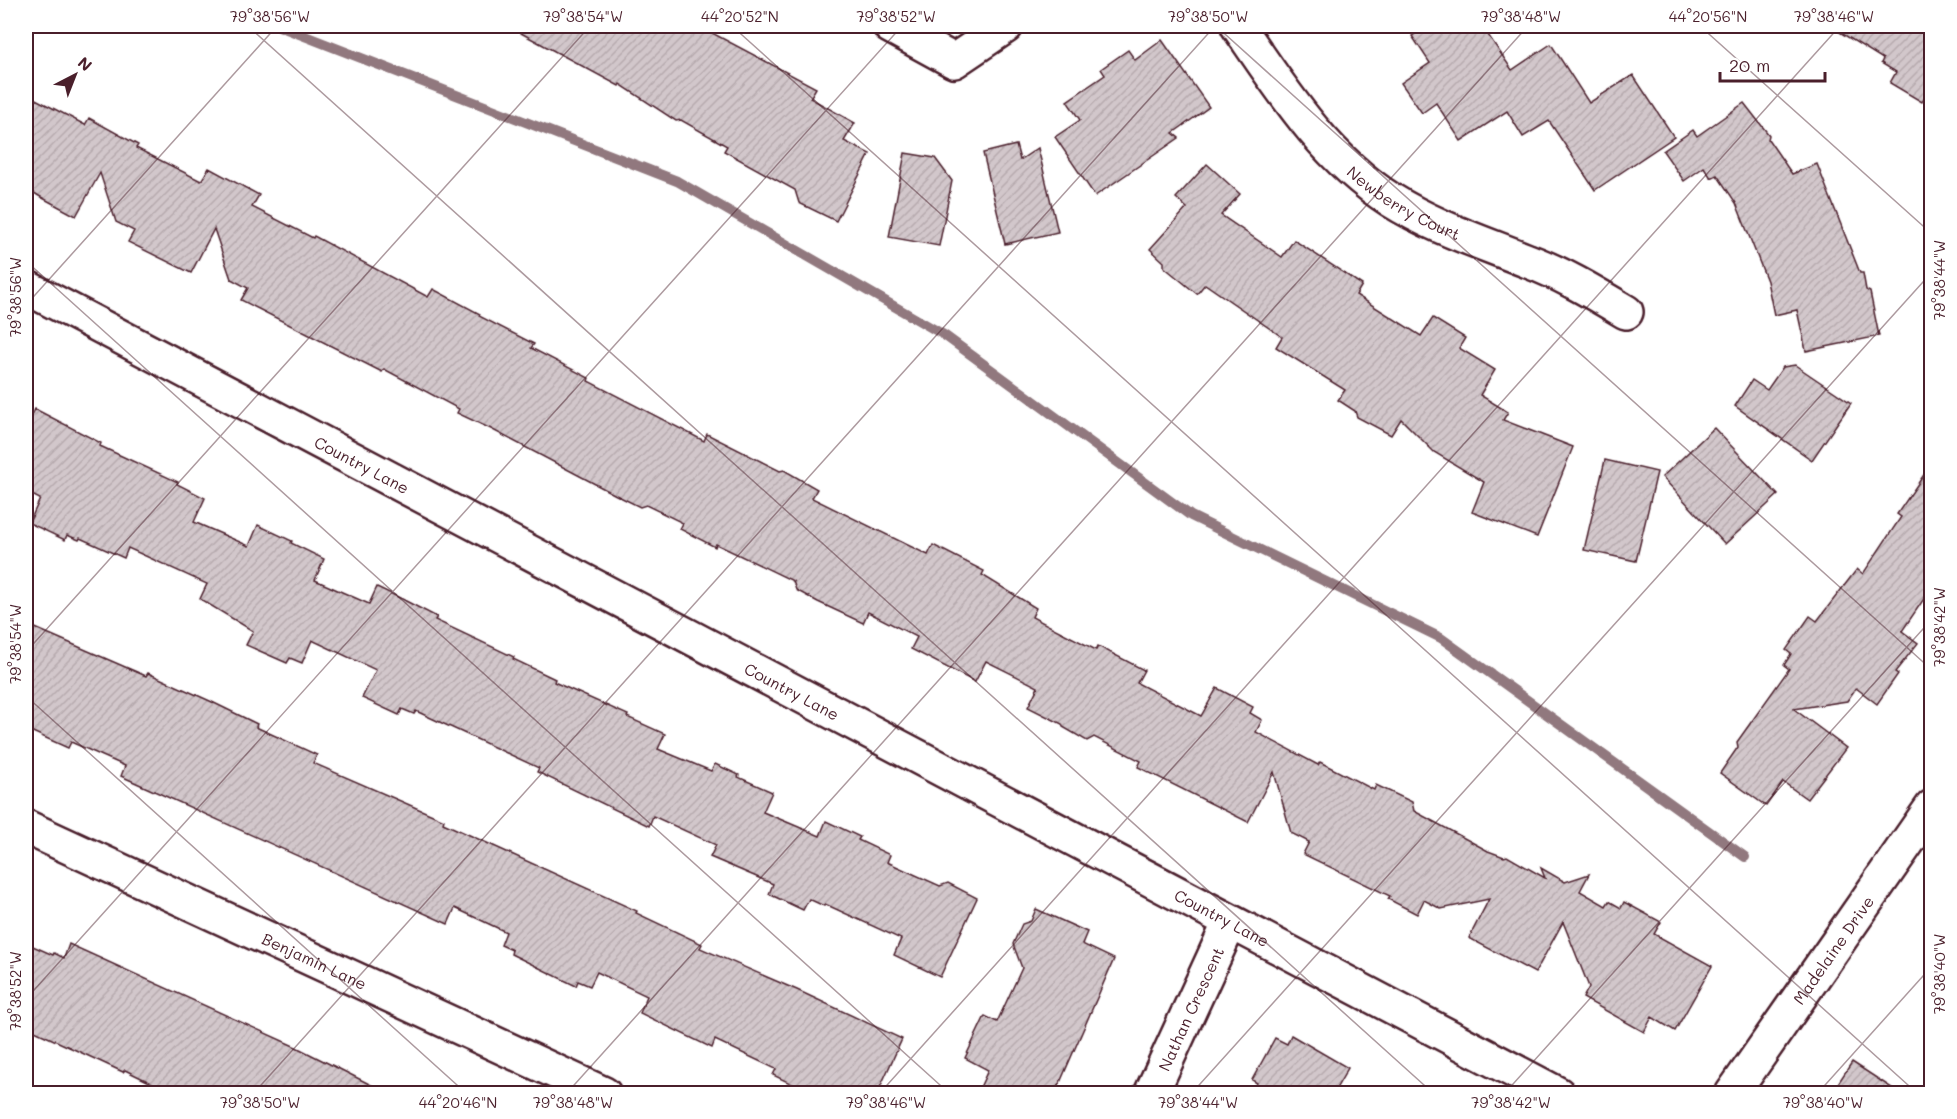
<svg xmlns="http://www.w3.org/2000/svg" width="1957" height="1119" font-family="Mali,sans-serif">
	<style>
		.lines { fill: none; stroke-linecap: round; stroke-linejoin: round }
		.stream { stroke: #91787e; stroke-width: 10 }
		.building { fill: url(#building-hatch); stroke: #4a1f2b; stroke-width: 1.5 }
		.minor-casing { stroke: #4a1f2b; stroke-width: 38 }
		.tertiary-casing { stroke: #4a1f2b; stroke-width: 38 }
		.primary-casing { stroke: #4a1f2b; stroke-width: 38 }
		.minor { stroke: #fff; stroke-width: 33 }
		.tertiary { stroke: #fff; stroke-width: 33 }
		.primary { stroke: #fff; stroke-width: 33 }
		.ticks { fill: none; stroke: #4a1f2b; stroke-width: 1.5; stroke-opacity: 0.45 }
		.labels { text-anchor: middle; dominant-baseline: central; stroke-width: 6; stroke-linejoin: round; paint-order: stroke }
		.street-label { font-size: 16px; fill: #4a1f2b; stroke: #fff }
		.neatline { fill: none; stroke: #4a1f2b; stroke-width: 2 }
		.ticks-label { font-size: 15px; text-anchor: middle; fill: #4a1f2b }
	</style>
	<defs>
		<pattern id="building-hatch" width="6" height="6" patternUnits="userSpaceOnUse" patternTransform="scale(1.5)"><rect width="6" height="6" fill="#d2c7cb"/><path d="M-1 1l2-2M0 6l6-6M5 7l2-2" fill="none" stroke="#b6aaae"/></pattern>
	</defs>
	<rect width="100%" height="100%" fill="#fff"/>
	<filter id="ink" filterUnits="userSpaceOnUse"><feTurbulence type="fractalNoise" baseFrequency=".0167" numOctaves="2"/><feDisplacementMap in="SourceGraphic" scale="12" xChannelSelector="R" yChannelSelector="G"/><feConvolveMatrix kernelMatrix="1 2 1 2 8 2 1 2 1" color-interpolation-filters="sRGB"/></filter>
	<g filter="url(#ink)">
		<g class="lines">
			<polyline class="stream" points="279,26 677,181 944,335 1191,516 1441,638 1745,857"/>
		</g>
		<g class="building">
			<polygon points="508,26 699,26 816,88 810,98 855,123 844,141 870,154 836,221 799,203 795,190 724,151 727,146 681,120 676,121 620,84 619,86"/>
			<polygon points="1427,26 1482,26 1512,70 1551,44 1589,103 1633,75 1674,137 1595,190 1549,121 1523,137 1507,111 1461,141 1436,103 1422,113 1401,83 1430,63 1412,36"/>
			<polygon points="1830,26 1932,26 1932,87 1922,102 1890,83 1896,72 1881,63 1883,59"/>
			<polygon points="1162,40 1209,107 1173,133 1179,138 1095,196 1055,137 1080,120 1067,101 1105,75 1101,69 1128,50 1135,60"/>
			<polygon points="26,94 85,125 89,118 138,145 136,148 201,181 209,168 259,195 252,207 313,238 314,236 428,297 433,289 480,314 479,316 534,344 531,348 589,378 588,381 704,441 707,434 780,471 784,470 817,489 812,498 928,555 933,545 984,571 982,575 1036,608 1032,617 1096,650 1098,646 1144,670 1137,683 1201,716 1217,688 1253,707 1250,713 1262,720 1256,732 1318,765 1320,762 1374,790 1376,785 1412,802 1414,811 1488,851 1504,857 1507,856 1545,878 1541,868 1565,882 1589,874 1580,891 1606,906 1609,901 1621,908 1624,902 1661,922 1654,934 1712,966 1675,1031 1652,1017 1644,1032 1583,998 1589,987 1563,922 1535,973 1469,938 1489,899 1441,909 1424,900 1417,914 1388,899 1390,896 1303,854 1309,842 1291,833 1274,772 1248,822 1138,767 1141,761 1094,737 1087,741 1063,727 1062,724 1028,707 1038,687 986,661 975,682 911,649 917,637 868,612 863,623 818,602 796,590 793,581 716,544 715,547 680,529 683,523 646,505 640,507 616,495 491,429 457,413 459,409 384,369 382,372 241,300 248,288 231,279 214,229 191,273 128,242 134,231 116,222 100,173 76,216 39,196 26,188"/>
			<polygon points="1744,103 1769,135 1768,139 1792,174 1817,164 1860,273 1863,273 1866,290 1870,292 1879,336 1806,351 1797,310 1774,315 1767,281 1736,203 1717,175 1711,178 1704,167 1684,181 1663,151 1693,130 1697,136"/>
			<polygon points="1016,145 1020,160 1038,148 1058,232 1005,244 983,153"/>
			<polygon points="905,153 935,158 952,181 939,246 889,237"/>
			<polygon points="1207,164 1240,194 1221,215 1282,257 1294,240 1362,285 1356,295 1421,336 1433,318 1465,338 1459,348 1495,370 1480,395 1508,412 1503,420 1573,447 1537,537 1472,512 1484,482 1434,452 1401,419 1391,435 1357,417 1355,411 1338,400 1345,390 1276,347 1282,337 1205,284 1197,294 1164,267 1164,262 1150,249 1187,208 1176,198"/>
			<polygon points="1795,365 1851,403 1812,460 1735,406 1752,380 1767,390 1783,367"/>
			<polygon points="35,409 101,443 100,446 178,482 177,484 205,498 194,522 249,546 258,525 292,541 291,543 324,559 315,580 369,604 377,587 402,599 437,617 435,620 514,657 513,659 555,679 554,682 628,715 627,717 665,734 658,749 711,771 715,764 739,775 738,777 772,792 763,812 820,836 826,821 860,837 858,840 890,855 887,862 940,886 948,883 977,898 940,977 894,955 901,939 825,904 824,906 809,899 803,910 769,894 773,884 710,857 716,845 653,816 649,826 537,772 539,768 416,711 414,714 402,709 399,715 362,698 376,670 312,640 302,663 290,658 287,663 246,645 253,631 200,599 207,584 128,548 124,558 80,538 79,540 67,535 65,540 29,523 40,499 26,492 26,428"/>
			<polygon points="1714,428 1778,495 1725,544 1662,477"/>
			<polygon points="1605,460 1657,472 1636,561 1584,550"/>
			<polygon points="1932,463 1932,587 1902,631 1918,643 1895,672 1898,674 1877,704 1856,688 1847,701 1794,709 1846,748 1807,799 1783,782 1766,806 1720,773 1738,747 1737,742 1789,669 1784,665 1791,654 1786,650 1810,616 1817,621 1857,569 1863,574 1901,517 1897,514"/>
			<polygon points="26,624 146,676 148,673 210,701 257,724 256,727 317,755 313,763 444,820 443,823 637,911 636,913 702,944 700,948 797,990 902,1039 877,1094 813,1094 773,1075 776,1069 715,1040 712,1048 640,1013 647,996 597,972 590,986 578,981 576,986 511,954 512,950 501,945 506,932 455,908 448,924 121,776 125,766 71,742 68,748 26,729"/>
			<polygon points="1036,909 1087,932 1082,944 1114,959 1055,1094 977,1094 988,1070 965,1058 985,1016 997,1022 1022,968 1013,944 1022,924 1031,921"/>
			<polygon points="26,943 53,955 54,953 64,958 69,944 296,1047 389,1094 174,1094 125,1070 123,1072 26,1027"/>
			<polygon points="1291,1035 1348,1068 1333,1094 1251,1094 1257,1083 1252,1080 1275,1038 1287,1044"/>
			<polygon points="1852,1062 1901,1094 1831,1094"/>
		</g>
		<g class="lines">
			<g class="minor-casing">
				<g id="minor">
					<polyline points="890,26 954,61 1006,26"/>
					<path id="s1" d="M1238,26c44,64 86,131 153,174 43,27 90,42 137,61 35,13 66,32 98,51"/>
					<path id="s2" d="M26,827l578,267"/>
					<path id="s3" d="M1151,1094l79,-172"/>
				</g>
			</g>
			<g class="tertiary-casing">
				<g id="tertiary">
					<path id="s4" d="M26,287l1532,807"/>
				</g>
			</g>
			<g class="primary-casing">
				<g id="primary">
					<path id="s5" d="M1732,1094l200,-287"/>
				</g>
			</g>
			<use href="#minor" class="minor"/>
			<use href="#tertiary" class="tertiary"/>
			<use href="#primary" class="primary"/>
		</g>
	</g>
	<path class="ticks" d="M248,26l1186,1068M732,26l1186,1068M1216,26l716,644M1700,26l232,208M26,261l924,833M26,305l251,-279M26,652l564,-626M26,696l441,398M26,999l876,-973M253,1094l962,-1068M566,1094l962,-1068M879,1094l961,-1068M1191,1094l741,-822M1504,1094l428,-475M1817,1094l115,-128"/>
	<g class="labels">
		<g class="street-label">
			<text stroke="none"><textPath href="#s1" startOffset="246">Newberry Court</textPath></text>
			<text stroke="none"><textPath href="#s4" startOffset="380">Country Lane</textPath></text>
			<text stroke="none"><textPath href="#s4" startOffset="866">Country Lane</textPath></text>
			<text stroke="none"><textPath href="#s4" startOffset="1352">Country Lane</textPath></text>
			<text stroke="none"><textPath href="#s5" startOffset="176">Madelaine Drive</textPath></text>
			<text stroke="none"><textPath href="#s2" startOffset="318">Benjamin Lane</textPath></text>
			<text stroke="none"><textPath href="#s3" startOffset="94">Nathan Crescent</textPath></text>
		</g>
	</g>
	<rect width="1957" height="1119" fill="none" stroke="#fff" stroke-width="66"/>
	<g transform="translate(75 75) rotate(42)" stroke="#ffffff" stroke-width="4.5" paint-order="stroke">
	<path d="M0-4.5L10 22L0 15L-10 22Z" fill="#4a1f2b"/>
	<text y="-9" font-size="16" font-weight="bold" text-anchor="middle" fill="#4a1f2b">N</text>
	</g>
	<path d="M1720 72v9h105v-9" fill="none" stroke="#4a1f2b" stroke-width="3"/>
	<text x="1729" y="72" font-size="18" fill="#4a1f2b" stroke="#ffffff" stroke-width="4.5" paint-order="stroke">20 m</text>
	<rect x="33" y="33" width="1891" height="1053" class="neatline"/>
	<g class="ticks-label">
		<text x="270" y="22">79°38'56"W</text>
		<text x="583" y="22">79°38'54"W</text>
		<text x="740" y="22">44°20'52"N</text>
		<text x="896" y="22">79°38'52"W</text>
		<text x="1208" y="22">79°38'50"W</text>
		<text x="1521" y="22">79°38'48"W</text>
		<text x="1708" y="22">44°20'56"N</text>
		<text x="1834" y="22">79°38'46"W</text>
		<text transform="translate(1940 280) rotate(-90)" y="5">79°38'44"W</text>
		<text transform="translate(16 297) rotate(-90)" y="5">79°38'56"W</text>
		<text transform="translate(1940 627) rotate(-90)" y="5">79°38'42"W</text>
		<text transform="translate(16 644) rotate(-90)" y="5">79°38'54"W</text>
		<text transform="translate(1940 974) rotate(-90)" y="5">79°38'40"W</text>
		<text transform="translate(16 991) rotate(-90)" y="5">79°38'52"W</text>
		<text x="260" y="1108">79°38'50"W</text>
		<text x="458" y="1108">44°20'46"N</text>
		<text x="573" y="1108">79°38'48"W</text>
		<text x="886" y="1108">79°38'46"W</text>
		<text x="1198" y="1108">79°38'44"W</text>
		<text x="1511" y="1108">79°38'42"W</text>
		<text x="1823" y="1108">79°38'40"W</text>
	</g>
</svg>
